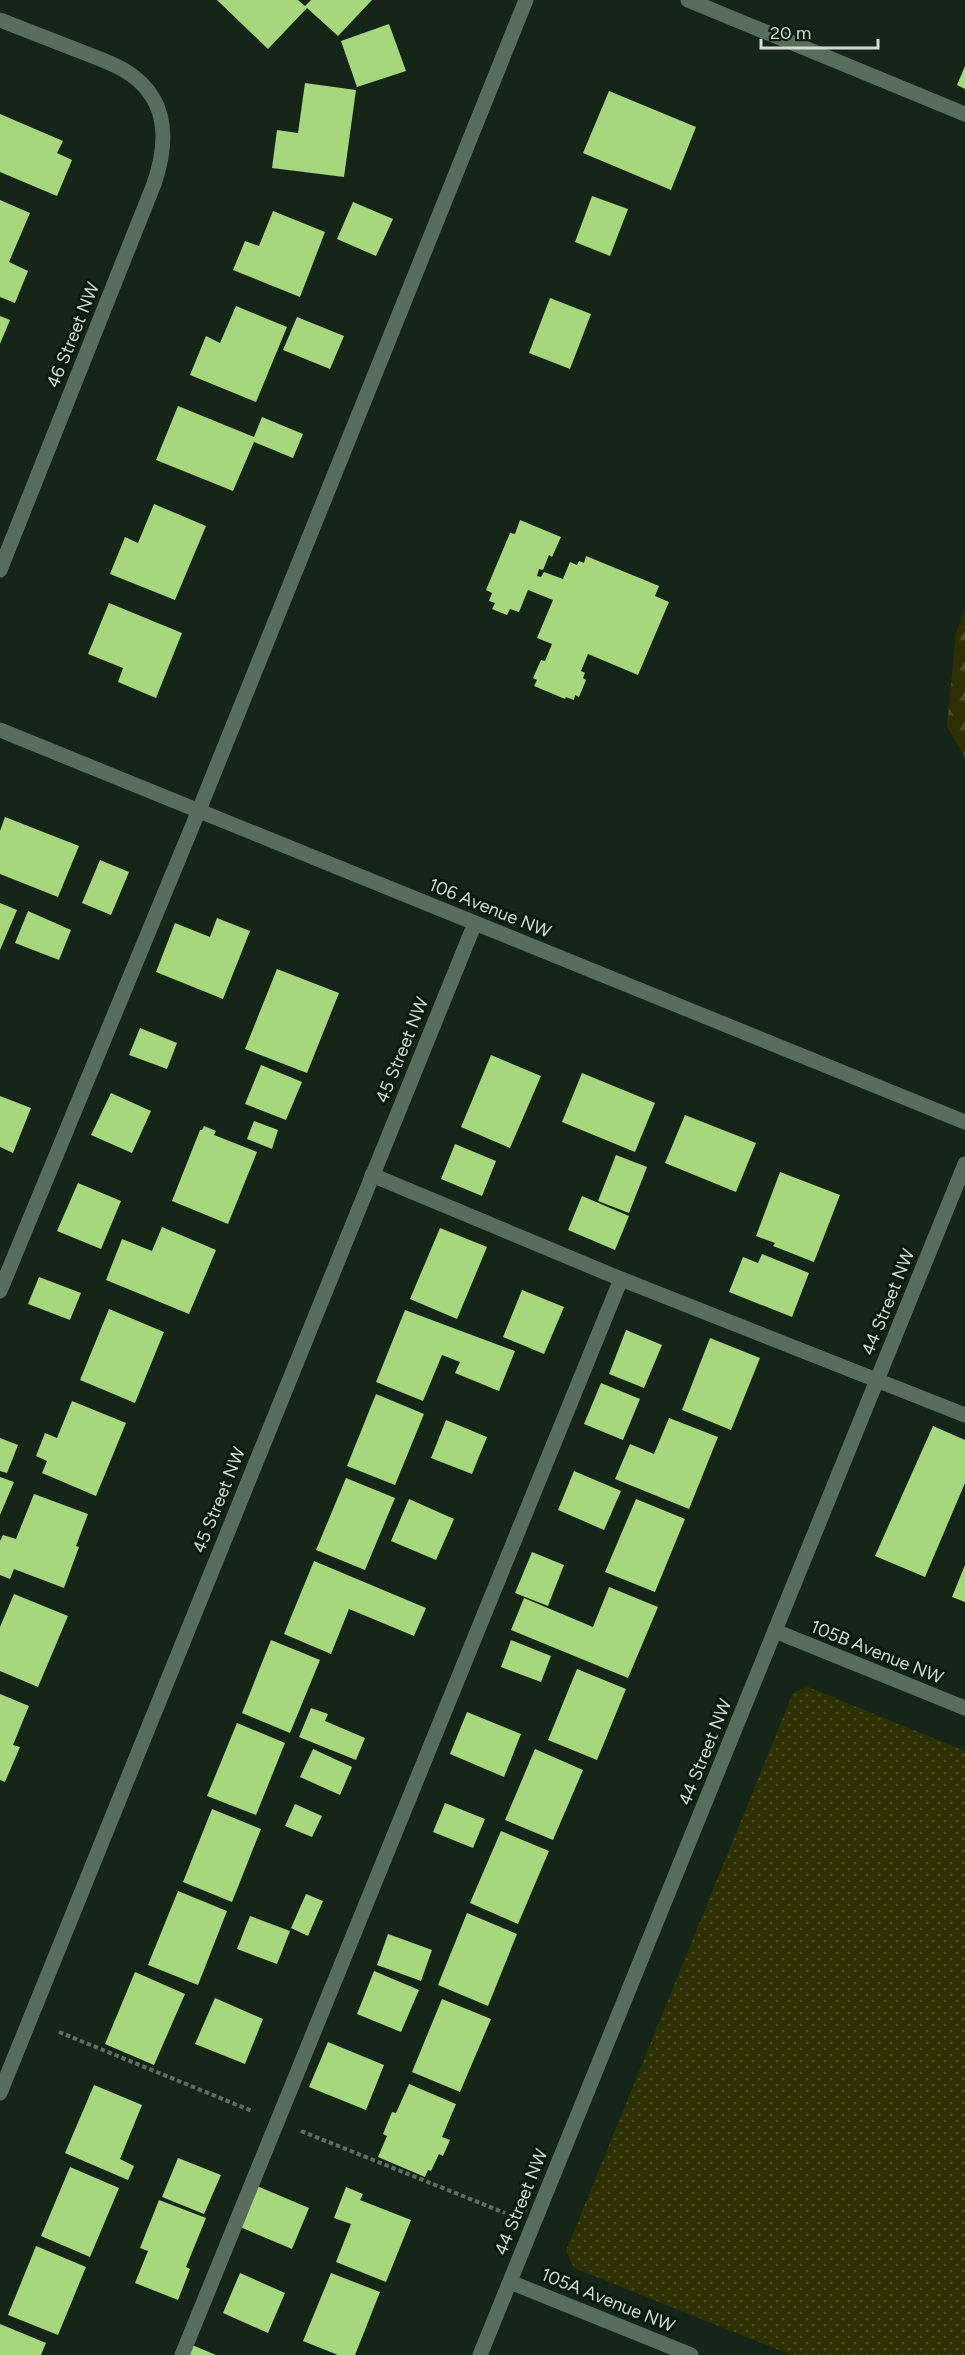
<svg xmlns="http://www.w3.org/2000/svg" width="965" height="2355" font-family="Figtree,sans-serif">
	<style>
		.forest { fill: url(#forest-firs) }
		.park { fill: url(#park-dots) }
		.building { fill: #a6d77d }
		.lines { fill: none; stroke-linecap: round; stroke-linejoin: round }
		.path { stroke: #5f6e62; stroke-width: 4; stroke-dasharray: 4.5 3; stroke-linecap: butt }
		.service { stroke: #596d5d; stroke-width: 15 }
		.minor { stroke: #596d5d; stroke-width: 15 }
		.tertiary { stroke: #596d5d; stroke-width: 15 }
		.labels { text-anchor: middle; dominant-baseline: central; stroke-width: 6; stroke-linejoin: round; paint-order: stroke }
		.street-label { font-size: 18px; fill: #d1dcd3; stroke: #0b1c0f }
	</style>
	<defs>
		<pattern id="forest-firs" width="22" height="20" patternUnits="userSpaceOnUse" patternTransform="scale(1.5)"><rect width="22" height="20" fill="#2d3002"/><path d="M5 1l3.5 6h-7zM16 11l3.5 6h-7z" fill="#4a4d26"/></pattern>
		<pattern id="park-dots" width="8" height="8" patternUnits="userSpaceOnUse" patternTransform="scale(1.5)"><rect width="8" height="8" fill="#2d3002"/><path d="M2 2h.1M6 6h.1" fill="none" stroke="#4a4d26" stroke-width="1.8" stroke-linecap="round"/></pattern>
	</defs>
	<rect width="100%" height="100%" fill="#152618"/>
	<polygon class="forest" points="965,611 965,758 947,726 956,633"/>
	<polygon class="park" points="808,1687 965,1751 965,2355 791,2355 574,2268 566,2251 793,1693"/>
	<g class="building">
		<polygon points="217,0 298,0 305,6 311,0 372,0 338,36 307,8 268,49"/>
		<polygon points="389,24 406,71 357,87 341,41"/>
		<polygon points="965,66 965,89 957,85"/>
		<polygon points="305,83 356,90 344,177 272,168 277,130 298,133"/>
		<polygon points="609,91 696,127 671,190 583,153"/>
		<polygon points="0,114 63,141 57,153 72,160 57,196 0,172"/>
		<polygon points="592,196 628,209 610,256 575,242"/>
		<polygon points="0,200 30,213 9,262 28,271 15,303 0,297"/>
		<polygon points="353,202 393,219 376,256 337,239"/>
		<polygon points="273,211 325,232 300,297 233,270 245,241 259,246"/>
		<polygon points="550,298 591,314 570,369 529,353"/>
		<polygon points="236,306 287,327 256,402 190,375 206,336 220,343"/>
		<polygon points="0,316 10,320 0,344"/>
		<polygon points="297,317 344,336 330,369 283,350"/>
		<polygon points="178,406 254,437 262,417 303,434 293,458 254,442 233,491 156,460"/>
		<polygon points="154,504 206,526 175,600 110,574 125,537 138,543"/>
		<polygon points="520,520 561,537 552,557 549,555 543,570 539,569 537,576 541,577 544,572 563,579 570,562 577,565 579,561 584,563 586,556 659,586 655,596 669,602 638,675 588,654 581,671 585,673 583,678 586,680 579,697 575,695 574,700 566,697 565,699 534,686 537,680 533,678 541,660 545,661 552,644 537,638 553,600 528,590 519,612 510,609 507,615 492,609 495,603 489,601 492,593 486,590 510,533 515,534"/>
		<polygon points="109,603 182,633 156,698 118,682 123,668 88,654"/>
		<polygon points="5,817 79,846 58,897 0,874 0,831"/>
		<polygon points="100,860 129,872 111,915 82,903"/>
		<polygon points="0,903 17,910 0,950"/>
		<polygon points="28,911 71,930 59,960 15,943"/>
		<polygon points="217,918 250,931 223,999 156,972 175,923 210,937"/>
		<polygon points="277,969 339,993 307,1073 245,1049"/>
		<polygon points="140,1028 177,1043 167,1069 129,1055"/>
		<polygon points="491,1055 541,1076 510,1148 461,1127"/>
		<polygon points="261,1065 302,1082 286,1120 245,1104"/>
		<polygon points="582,1073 655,1103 635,1152 562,1122"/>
		<polygon points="111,1093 151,1111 132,1153 91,1135"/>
		<polygon points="0,1096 31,1108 13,1153 0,1147"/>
		<polygon points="685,1115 756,1143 736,1192 665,1163"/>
		<polygon points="254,1121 278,1130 272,1149 247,1139"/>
		<polygon points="204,1126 216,1131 214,1135 257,1152 228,1224 172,1201 200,1130 202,1130"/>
		<polygon points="455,1144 496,1161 482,1196 441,1179"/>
		<polygon points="616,1155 647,1167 629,1213 598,1201"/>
		<polygon points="780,1172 840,1195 814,1262 773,1246 775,1243 756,1236"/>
		<polygon points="78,1183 121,1201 101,1249 57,1231"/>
		<polygon points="582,1196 629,1216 615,1250 568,1230"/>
		<polygon points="162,1227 216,1250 189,1314 106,1280 122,1239 152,1251"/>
		<polygon points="440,1228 487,1247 457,1319 410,1299"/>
		<polygon points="762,1254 809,1273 792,1317 729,1292 743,1257 758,1263"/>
		<polygon points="39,1277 81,1293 70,1320 28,1304"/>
		<polygon points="522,1290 564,1307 544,1354 503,1337"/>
		<polygon points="109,1309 164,1332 135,1403 80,1380"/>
		<polygon points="405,1310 515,1351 499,1391 455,1373 460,1362 442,1355 423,1401 376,1382"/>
		<polygon points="626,1330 662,1345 644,1388 609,1374"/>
		<polygon points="710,1338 760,1358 731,1430 682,1410"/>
		<polygon points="601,1383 640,1399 623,1440 584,1424"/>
		<polygon points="376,1394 424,1414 395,1485 347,1466"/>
		<polygon points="72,1401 126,1423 96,1496 42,1473 47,1461 36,1456 45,1433 57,1438"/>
		<polygon points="669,1418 718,1437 689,1509 615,1479 630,1444 654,1454"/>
		<polygon points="446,1420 487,1437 472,1474 431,1458"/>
		<polygon points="933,1426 965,1440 965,1483 925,1577 875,1556"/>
		<polygon points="0,1438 18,1445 7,1473 0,1471"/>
		<polygon points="574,1471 621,1491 604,1530 558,1510"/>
		<polygon points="0,1477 14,1482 0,1515"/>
		<polygon points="346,1478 395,1498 365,1570 316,1550"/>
		<polygon points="34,1494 88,1514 76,1546 79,1547 64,1588 14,1569 10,1579 0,1575 0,1541 3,1535 16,1539"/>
		<polygon points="409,1499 454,1519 436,1560 391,1541"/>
		<polygon points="636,1499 685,1519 655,1592 605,1572"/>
		<polygon points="532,1552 564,1565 548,1606 515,1593"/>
		<polygon points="314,1561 426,1608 414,1636 349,1609 331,1654 284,1634"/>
		<polygon points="965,1565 965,1602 952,1597"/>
		<polygon points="609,1587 658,1607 628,1678 511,1630 524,1598 593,1627"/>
		<polygon points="14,1594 68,1616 38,1687 0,1671 0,1627"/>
		<polygon points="271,1640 320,1660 290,1733 242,1713"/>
		<polygon points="511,1640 551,1656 541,1682 501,1667"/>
		<polygon points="577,1669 626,1689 597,1760 548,1740"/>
		<polygon points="0,1694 29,1706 13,1745 20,1747 5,1782 0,1780"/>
		<polygon points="311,1708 328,1714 325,1721 365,1738 356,1760 299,1737"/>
		<polygon points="467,1712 521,1734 504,1777 450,1754"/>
		<polygon points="237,1723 285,1743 256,1815 207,1796"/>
		<polygon points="313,1749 352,1767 340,1795 300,1777"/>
		<polygon points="535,1749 583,1770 553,1840 505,1820"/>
		<polygon points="445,1803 485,1819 473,1848 433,1832"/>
		<polygon points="295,1804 322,1816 312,1837 285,1826"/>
		<polygon points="212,1809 261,1829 232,1902 183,1882"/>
		<polygon points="501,1831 549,1851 518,1924 470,1903"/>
		<polygon points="178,1891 227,1911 198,1985 148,1965"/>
		<polygon points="306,1894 323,1901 308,1936 291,1928"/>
		<polygon points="467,1913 517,1934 488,2006 438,1985"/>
		<polygon points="250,1916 290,1931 277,1964 237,1949"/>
		<polygon points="388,1934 432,1950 421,1981 377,1965"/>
		<polygon points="374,1971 419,1990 401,2032 357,2014"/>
		<polygon points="135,1972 185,1994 154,2065 105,2044"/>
		<polygon points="215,1998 263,2019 245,2064 195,2044"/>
		<polygon points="442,1999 491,2019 460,2092 412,2072"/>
		<polygon points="328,2042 384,2065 366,2110 309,2087"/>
		<polygon points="409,2084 456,2104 442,2137 450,2140 443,2156 439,2154 431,2171 428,2170 425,2177 378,2157 387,2136 383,2134 392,2112 396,2113"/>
		<polygon points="94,2085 142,2105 120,2159 134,2166 128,2180 65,2153"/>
		<polygon points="178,2158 221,2175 204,2214 162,2197"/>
		<polygon points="70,2167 119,2188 90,2257 41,2236"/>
		<polygon points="257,2186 309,2208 292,2249 240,2227"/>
		<polygon points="346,2187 363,2194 360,2200 411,2220 386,2282 336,2262 351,2224 334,2218"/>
		<polygon points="159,2200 206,2218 186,2267 190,2269 178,2300 135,2283 148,2251 140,2248"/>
		<polygon points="36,2246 86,2267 58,2335 8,2315"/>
		<polygon points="240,2273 285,2293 268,2333 223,2313"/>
		<polygon points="331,2273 380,2292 355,2355 338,2355 303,2341"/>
		<polygon points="0,2324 46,2343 41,2355 0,2355"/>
		<polygon points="192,2345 216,2355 188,2355"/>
	</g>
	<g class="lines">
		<g class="path">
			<polyline points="59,2032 252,2111"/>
			<polyline points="301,2131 505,2213"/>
		</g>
		<g class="service">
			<polyline points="688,0 965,114"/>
			<polyline points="372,1175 621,1279 965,1415"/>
			<polyline points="0,1291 199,810 526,0"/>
			<polyline points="182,2355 621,1279"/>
		</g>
		<g class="minor">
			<path d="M0,20c26,10 52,20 77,30 16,6 33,12 47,20 45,27 45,70 30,114l-154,386"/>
			<polyline points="475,923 965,1122"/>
			<polyline points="775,1631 965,1708"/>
			<polyline points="510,2282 691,2355"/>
			<polyline points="480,2355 965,1164"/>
		</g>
		<polyline class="tertiary" points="0,730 475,923 0,2093"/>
	</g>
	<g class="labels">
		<g class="street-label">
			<text transform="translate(73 335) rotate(-68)">46 Street NW</text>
			<text transform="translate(490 908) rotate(22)">106 Avenue NW</text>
			<text transform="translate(402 1050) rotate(-68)">45 Street NW</text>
			<text transform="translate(888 1302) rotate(-68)">44 Street NW</text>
			<text transform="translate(219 1500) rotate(-68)">45 Street NW</text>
			<text transform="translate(877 1652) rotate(22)">105B Avenue NW</text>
			<text transform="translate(705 1752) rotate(-68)">44 Street NW</text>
			<text transform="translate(521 2202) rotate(-68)">44 Street NW</text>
			<text transform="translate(608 2300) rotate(22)">105A Avenue NW</text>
		</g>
	</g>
	<path d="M761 39v9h117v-9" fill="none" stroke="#d1dcd3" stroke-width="3"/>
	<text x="770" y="39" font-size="18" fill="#d1dcd3" stroke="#0b1c0f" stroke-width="4.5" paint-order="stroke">20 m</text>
</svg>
